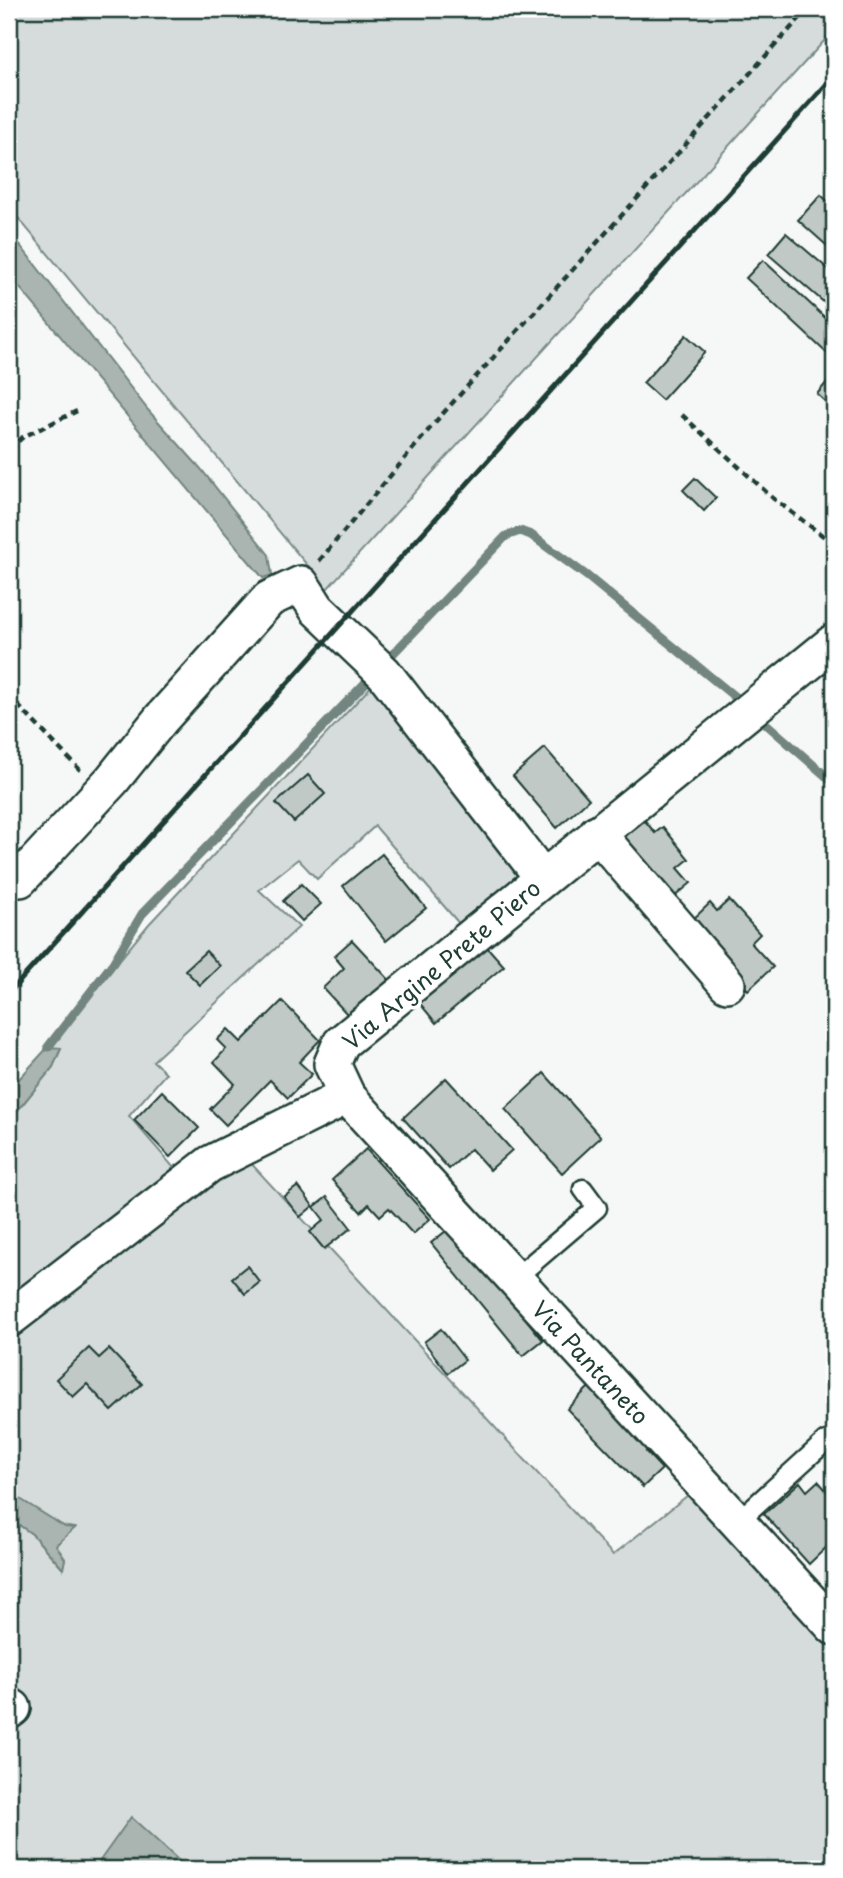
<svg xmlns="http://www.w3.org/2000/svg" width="843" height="1878" font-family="'Playpen Sans',sans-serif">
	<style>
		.green { fill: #d6dcdb; stroke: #7a8c88; stroke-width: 2 }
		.water { fill: #aab5b1; stroke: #72857f; stroke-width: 2 }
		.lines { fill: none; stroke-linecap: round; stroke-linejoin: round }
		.stream { stroke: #72857f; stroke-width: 9 }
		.building { fill: #c0c9c6; stroke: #1f3d34; stroke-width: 2 }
		.service-casing { stroke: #1f3d34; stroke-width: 23 }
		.minor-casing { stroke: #1f3d34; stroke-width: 40 }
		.path { stroke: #1f3d34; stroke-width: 4.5; stroke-dasharray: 7 5; stroke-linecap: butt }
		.service { stroke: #fff; stroke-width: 18 }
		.minor { stroke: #fff; stroke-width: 35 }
		.rail { stroke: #1f3d34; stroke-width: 5 }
		.labels { text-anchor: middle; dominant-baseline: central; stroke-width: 7; stroke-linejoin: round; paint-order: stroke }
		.street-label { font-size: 23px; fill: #1f3d34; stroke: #fff }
	</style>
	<rect width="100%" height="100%" fill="#f6f7f7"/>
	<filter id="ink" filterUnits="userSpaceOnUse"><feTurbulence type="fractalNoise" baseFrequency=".0143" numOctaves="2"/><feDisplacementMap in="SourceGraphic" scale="14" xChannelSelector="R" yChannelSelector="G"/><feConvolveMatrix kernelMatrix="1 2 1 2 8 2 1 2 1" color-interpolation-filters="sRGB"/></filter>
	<g filter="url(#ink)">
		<g class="green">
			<polygon points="13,9 834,9 834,30 327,589 9,207 9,14"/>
			<path d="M377,680l151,195 -66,52 -87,-101 -58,53 -19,-20 -39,31 40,37 -146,134 13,12 -37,43 51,59 68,-15 365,395 85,-68 136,152v230h-825v-351l23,16 30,34 3,-9 -10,-14 19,-17c-18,-1 -50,-23 -65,-36v-371l44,-54 8,-18 -13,-2 101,-123z"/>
		</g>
		<g class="water">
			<polygon points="9,231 148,410 201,469 269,555 272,575 263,578 9,275"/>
			<polygon points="48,1047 61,1048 53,1067 9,1121 9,1090"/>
			<polygon points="9,1492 65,1527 75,1528 56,1545 65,1559 63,1569 32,1534 9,1518"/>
			<polygon points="131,1817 188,1869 94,1869"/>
		</g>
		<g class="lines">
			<g class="stream">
				<polyline points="385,662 506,536 520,531 531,535 587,576 746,706"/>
				<polyline points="756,715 834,783"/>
				<polyline points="48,1047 113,963 142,914 375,673"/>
			</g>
		</g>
		<g class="building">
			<polygon points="821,195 834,207 834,252 798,220"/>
			<polygon points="786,233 834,274 834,311 768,254"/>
			<polygon points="763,260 834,326 834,360 746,278"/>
			<polygon points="686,335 705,352 662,400 643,383"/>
			<polygon points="828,381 834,387 834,410 817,394"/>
			<polygon points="695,478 716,498 704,511 683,490"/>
			<polygon points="545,748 589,799 557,828 513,776"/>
			<polygon points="308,775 325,794 294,822 276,803"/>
			<polygon points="638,812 655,833 663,827 689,859 678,868 691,883 667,903 611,834"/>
			<polygon points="382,854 426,908 386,941 343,886"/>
			<polygon points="301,884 321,904 302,921 283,901"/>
			<polygon points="729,900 760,934 751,943 773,967 748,990 687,925 710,903 717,911"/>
			<polygon points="479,938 504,966 436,1023 412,994"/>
			<polygon points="352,940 395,986 375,1004 367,997 348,1015 323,988 344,968 334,956"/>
			<polygon points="206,951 220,966 200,985 185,970"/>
			<polygon points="282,1001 320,1040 299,1062 312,1074 288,1098 270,1080 226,1125 210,1109 235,1084 214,1062 226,1049 217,1040 228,1029 241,1042"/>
			<polygon points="544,1073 601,1137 562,1173 505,1109"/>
			<polygon points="446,1078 512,1150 490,1170 471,1149 449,1169 403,1118"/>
			<polygon points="162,1091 199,1128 170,1157 134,1120"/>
			<polygon points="366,1149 430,1219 413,1234 389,1208 380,1216 369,1204 361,1212 332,1180"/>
			<polygon points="298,1186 313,1206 300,1217 284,1197"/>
			<polygon points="327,1197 351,1228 324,1249 310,1232 324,1220 314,1207"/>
			<polygon points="451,1227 543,1340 523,1356 431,1243"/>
			<polygon points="247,1266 260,1282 245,1294 232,1278"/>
			<polygon points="441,1329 465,1360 448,1373 424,1342"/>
			<polygon points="89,1348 99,1358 109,1349 142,1384 112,1411 87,1384 73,1397 56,1379"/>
			<polygon points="592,1384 652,1446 646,1452 662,1469 643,1487 567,1409"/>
			<polygon points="818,1481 834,1499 834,1540 809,1564 764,1514 800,1482 807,1491"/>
		</g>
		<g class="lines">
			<g class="service-casing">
				<g id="service">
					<polyline points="514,1279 597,1208 583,1189"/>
					<polyline points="737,1522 826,1441"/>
				</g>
			</g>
			<g class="minor-casing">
				<g id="minor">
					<polyline points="597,833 727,984"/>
					<polyline points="20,879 112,780 161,719 269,599 301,584 317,609 384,673 543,878"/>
					<polyline points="347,1096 834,1627"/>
					<polyline points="9,1319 210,1164 347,1096 332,1064 341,1043 834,642"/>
					<polyline points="9,1711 13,1708"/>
				</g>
			</g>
			<g class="path">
				<polyline points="682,415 774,499 834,544"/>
				<polyline points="9,449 23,437 77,411"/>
				<polyline points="319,561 437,420 808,9"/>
				<polyline points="9,696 81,771"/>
			</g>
			<use href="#service" class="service"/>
			<use href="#minor" class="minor"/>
			<polyline class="rail" points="9,993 834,76"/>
		</g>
	</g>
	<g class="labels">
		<g class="street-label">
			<text transform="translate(441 964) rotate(-40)">Via Argine Prete Piero</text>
			<text transform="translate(591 1362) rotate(47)">Via Pantaneto</text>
		</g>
	</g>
	<rect width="843" height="1878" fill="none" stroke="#fff" stroke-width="35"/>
	<rect x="18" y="18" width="808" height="1843" fill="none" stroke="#1f3d34" stroke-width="2.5" filter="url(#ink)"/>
</svg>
